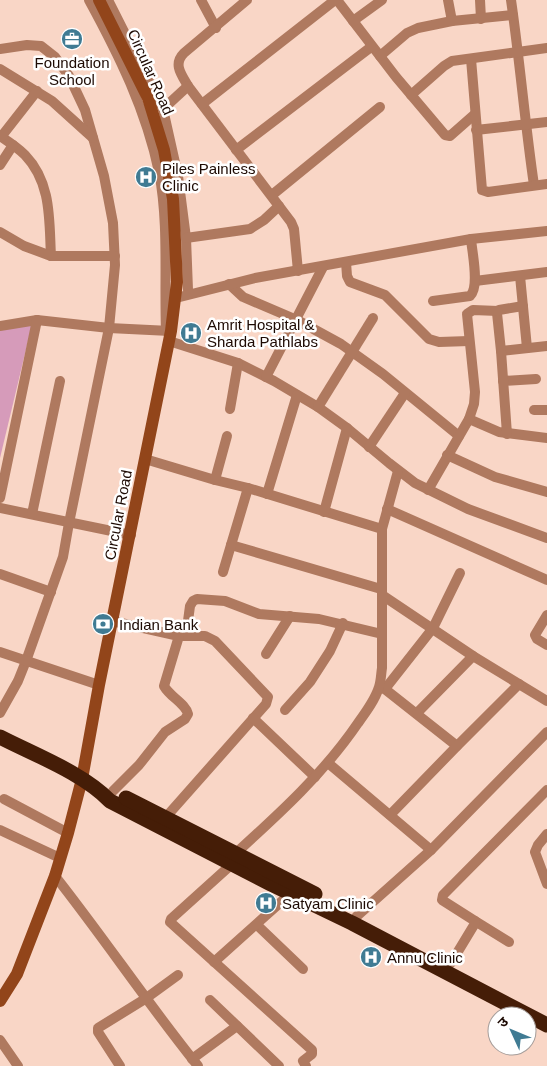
<svg xmlns="http://www.w3.org/2000/svg" width="547" height="1066" font-family="Helvetica,'Noto Sans Devanagari',sans-serif">
	<style>
		.green { fill: #d69bba }
		.lines { fill: none; stroke-linecap: round; stroke-linejoin: round }
		.street { stroke: #af795f; stroke-width: 10 }
		.secondary { stroke: #92451a; stroke-width: 12 }
		.highway { stroke: #451d07; stroke-width: 15 }
		.labels { text-anchor: middle; dominant-baseline: central; stroke-width: 5; stroke-linejoin: round; paint-order: stroke }
		.poi-label { font-size: 15px; fill: #1d0a03; stroke: #fff; text-anchor: start }
		.street-label { font-size: 15px; fill: #1d0a03; stroke: #fff }
	</style>
	<rect width="100%" height="100%" fill="#f9d6c6"/>
	<polygon class="green" points="34,316 0,458 0,325"/>
	<g class="lines">
		<g class="street">
			<path d="M89,0c30,55 57,110 70,172 10,52 5,107 7,159"/>
			<polyline points="108,0 163,109 178,176 186,238 188,290"/>
			<polyline points="201,0 216,28"/>
			<path d="M247,0l-63,53c-11,11 -3,21 4,33l103,136 3,7 4,42"/>
			<polyline points="337,0 396,77 445,135 450,136 475,114"/>
			<polyline points="448,0 452,21"/>
			<polyline points="480,0 481,19"/>
			<path d="M511,0c9,62 14,124 23,185"/>
			<polyline points="353,21 382,0"/>
			<polyline points="0,49 27,45 41,46 55,57 69,76 85,110 104,176 113,223 115,265 109,328 69,523 63,557 26,661 18,681 0,713"/>
			<polyline points="380,56 407,33 418,28 452,21 513,15"/>
			<polyline points="471,59 482,190 488,192 547,184"/>
			<polyline points="0,69 52,101 93,138"/>
			<polyline points="411,95 444,66 452,61 547,48"/>
			<polyline points="202,104 335,0"/>
			<polyline points="163,109 188,86"/>
			<polyline points="476,130 547,122"/>
			<path d="M0,136c9,6 18,12 25,19 27,28 24,66 26,101"/>
			<polyline points="1,137 37,91"/>
			<polyline points="236,150 371,47"/>
			<polyline points="0,165 13,145"/>
			<polyline points="272,195 380,107"/>
			<polyline points="0,232 24,246 51,256 115,256"/>
			<polyline points="186,238 250,229 264,220 279,206"/>
			<polyline points="346,262 347,276 350,282 385,295 429,339 439,342 469,341"/>
			<polyline points="520,276 527,348"/>
			<polyline points="475,281 547,272"/>
			<polyline points="229,284 243,297 297,320 341,344 383,374 459,436"/>
			<polyline points="176,298 255,278 471,239 547,231"/>
			<path d="M433,301l37,-5c10,-9 2,-44 1,-57"/>
			<polyline points="0,326 37,320 109,328 170,331"/>
			<polyline points="169,341 238,363 274,381 318,407 347,428 389,463 415,483 468,509 547,538"/>
			<polyline points="501,351 547,346"/>
			<polyline points="266,377 323,267"/>
			<polyline points="503,381 536,379"/>
			<polyline points="318,407 373,318"/>
			<polyline points="230,409 238,363"/>
			<polyline points="534,410 547,410"/>
			<polyline points="469,419 499,432 547,438"/>
			<polyline points="507,434 501,351 497,313 499,310 523,306"/>
			<polyline points="369,447 405,393"/>
			<polyline points="447,455 495,477 547,492"/>
			<polyline points="145,459 215,480 248,488 382,529"/>
			<polyline points="215,480 227,436"/>
			<polyline points="428,490 469,419 474,404 475,392 467,314 473,310 498,311"/>
			<polyline points="267,494 297,395"/>
			<polyline points="0,498 37,320"/>
			<polyline points="0,508 131,535"/>
			<polyline points="387,509 547,580"/>
			<polyline points="324,512 347,428"/>
			<polyline points="32,514 60,381"/>
			<polyline points="231,545 381,589"/>
			<polyline points="223,572 248,488"/>
			<polyline points="0,574 51,592"/>
			<polyline points="382,595 473,656 547,701"/>
			<polyline points="547,615 535,635 537,639 547,645"/>
			<polyline points="112,621 179,636 205,636 215,641 268,697 266,704 166,817"/>
			<polyline points="186,636 190,606 193,601 197,599 225,601 259,614 319,619 382,634"/>
			<polyline points="0,652 99,685"/>
			<polyline points="266,654 290,616"/>
			<polyline points="381,686 457,746"/>
			<polyline points="385,689 433,628 460,573"/>
			<polyline points="285,710 310,682 330,651 343,623"/>
			<polyline points="417,713 473,656"/>
			<polyline points="253,718 315,777"/>
			<polyline points="328,763 431,850"/>
			<path d="M113,791l26,-26 26,-33 20,-13 3,-5c-3,-11 -18,-17 -24,-28l15,-50"/>
			<polyline points="4,799 68,833"/>
			<polyline points="390,815 457,746 519,684"/>
			<polyline points="0,830 60,858"/>
			<polyline points="547,834 538,845 535,852 547,884"/>
			<path d="M236,853c44,-40 88,-80 122,-130 8,-11 17,-23 21,-36 2,-6 2,-13 3,-19v-139l16,-58"/>
			<polyline points="232,864 171,919 170,922 312,1050 312,1054 303,1061 306,1066"/>
			<path d="M55,876c49,62 93,128 143,190"/>
			<polyline points="475,921 509,942"/>
			<polyline points="352,923 357,916 431,850 547,732"/>
			<polyline points="257,925 303,969"/>
			<polyline points="214,962 291,893"/>
			<polyline points="451,963 474,925 475,921 442,900 443,895 547,790"/>
			<polyline points="210,1000 279,1066"/>
			<polyline points="0,1040 18,1066"/>
			<polyline points="192,1059 237,1026"/>
			<polyline points="120,1066 98,1032 98,1028 145,999 178,975"/>
		</g>
		<polyline class="secondary" points="0,1001 17,974 55,876 68,833 82,779 99,685 171,331 177,282 173,199 164,150 148,98 99,0"/>
		<g class="highway">
			<path d="M0,737c35,18 83,36 110,64l161,83 81,39 195,102"/>
			<polyline points="126,798 315,894"/>
		</g>
	</g>
	<defs>
		<g id="office-disc" transform="scale(1.125)"><circle r="9.5" fill="#407b93" stroke="#fff"/><path d="M-6-3h4V-5.5h4V-3h4V5H-6ZM-1-4.5V-3h2v-1.5ZM-6 0V1H6V0Z" fill="#fff"/></g>
		<g id="hospital-disc" transform="scale(1.125)"><circle r="9.5" fill="#407b93" stroke="#fff"/><path d="M-5-5h3v3.5h4V-5h3V5h-3V1.5h-4V5h-3Z" fill="#fff"/></g>
		<g id="bank-disc" transform="scale(1.125)"><circle r="9.5" fill="#407b93" stroke="#fff"/><path d="M-6-4H6V4H-6ZM0-2.3a2.3 2.3 0 1 0 0 4.6a2.3 2.3 0 1 0 0-4.6Z" fill="#fff"/></g>
	</defs>
	<g fill-rule="evenodd">
		<use href="#office-disc" x="72" y="39"/>
		<use href="#hospital-disc" x="146" y="177"/>
		<use href="#hospital-disc" x="191" y="333"/>
		<use href="#bank-disc" x="103" y="624"/>
		<use href="#hospital-disc" x="266" y="903"/>
		<use href="#hospital-disc" x="371" y="957"/>
	</g>
	<g class="labels">
		<g class="poi-label">
			<text x="72" y="62" text-anchor="middle">Foundation<tspan x="72" dy="17">School</tspan></text>
			<text x="162" y="168">Piles Painless<tspan x="162" dy="17">Clinic</tspan></text>
			<text x="207" y="324">Amrit Hospital &amp;<tspan x="207" dy="17">Sharda Pathlabs</tspan></text>
			<text x="119" y="624">Indian Bank</text>
			<text x="282" y="903">Satyam Clinic</text>
			<text x="387" y="957">Annu Clinic</text>
		</g>
		<g class="street-label">
			<text transform="translate(151 72) rotate(66)">Circular Road</text>
			<text transform="translate(118 515) rotate(-79)">Circular Road</text>
		</g>
	</g>
	<g transform="translate(512 1031) rotate(314)"><circle r="24" fill="#ffffff" stroke="#a59d9a"/>
	<path d="M0-4L9 19L0 12L-9 19Z" fill="#407b93"/>
	<text y="-8" font-size="14" font-weight="bold" text-anchor="middle" fill="#1d0a03">उ</text>
	</g>
</svg>
